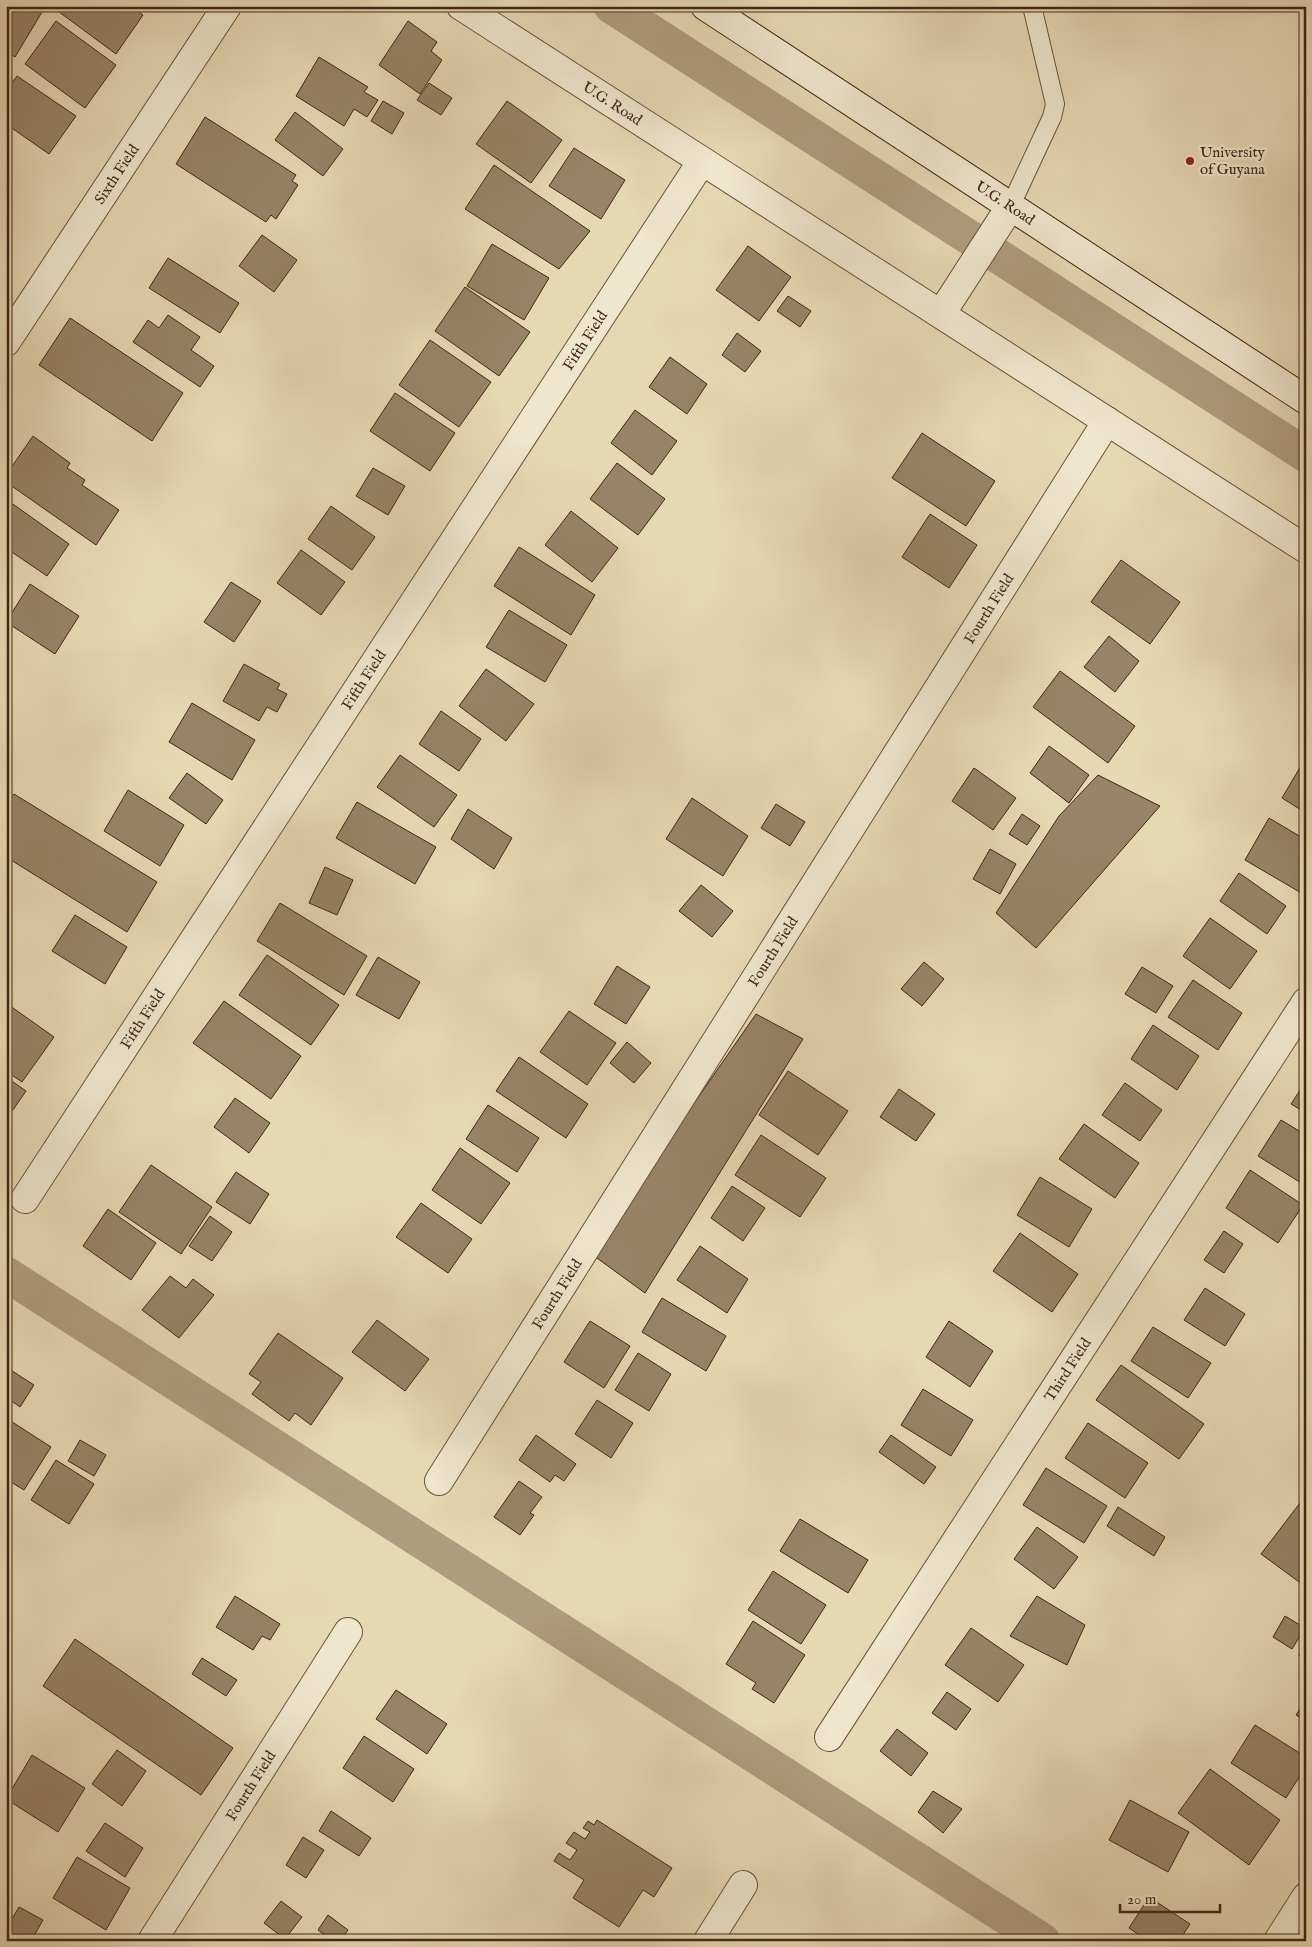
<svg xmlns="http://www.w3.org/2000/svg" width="1312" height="1947" font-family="'IM FELL English',serif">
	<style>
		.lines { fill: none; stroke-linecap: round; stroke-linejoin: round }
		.canal { stroke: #af9b7e; stroke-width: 35 }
		.building { fill: #988368; stroke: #422615 }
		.lane-casing { stroke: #6b523d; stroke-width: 20 }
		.street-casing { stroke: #6b523d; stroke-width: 30 }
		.secondary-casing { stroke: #422615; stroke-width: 30 }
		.lane { stroke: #efe6ce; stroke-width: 18 }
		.street { stroke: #efe6ce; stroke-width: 28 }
		.secondary { stroke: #efe6ce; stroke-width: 28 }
		.poi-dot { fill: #8f2418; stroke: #efe6ce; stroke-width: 2 }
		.labels { text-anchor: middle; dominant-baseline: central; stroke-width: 5; stroke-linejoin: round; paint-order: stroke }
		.street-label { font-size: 15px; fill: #422615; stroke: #efe6ce }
		.poi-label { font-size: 15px; fill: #422615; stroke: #efe6ce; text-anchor: start }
	</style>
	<rect width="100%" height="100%" fill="#e7d8b4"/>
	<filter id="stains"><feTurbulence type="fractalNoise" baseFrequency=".004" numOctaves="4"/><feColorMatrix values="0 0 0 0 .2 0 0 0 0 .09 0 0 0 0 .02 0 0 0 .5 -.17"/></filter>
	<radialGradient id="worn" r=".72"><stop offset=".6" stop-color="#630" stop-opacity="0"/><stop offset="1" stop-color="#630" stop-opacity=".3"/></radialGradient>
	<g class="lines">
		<g class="canal">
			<polyline points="611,6 1306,455"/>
			<polyline points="6,1274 1043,1941"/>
		</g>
	</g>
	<g class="building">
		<polygon points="6,6 45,7 15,57 6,51"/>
		<polygon points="51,6 131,6 143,15 116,54"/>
		<polygon points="56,21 116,65 85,108 25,64"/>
		<polygon points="408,21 437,42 431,51 442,60 420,94 379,65"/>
		<polygon points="319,57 368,87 364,92 378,100 367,117 354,109 344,126 296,96"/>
		<polygon points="17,76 76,116 49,154 6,124 6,91"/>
		<polygon points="429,83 452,98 441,115 417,100"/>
		<polygon points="383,101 404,113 392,134 371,121"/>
		<polygon points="507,101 562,140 531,183 476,144"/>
		<polygon points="295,112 343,149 323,176 275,140"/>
		<polygon points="205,117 296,175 292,181 298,185 276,219 271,215 266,222 176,164"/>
		<polygon points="574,148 625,180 601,219 549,186"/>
		<polygon points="494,165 590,231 559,269 465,209"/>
		<polygon points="262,235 297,260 274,292 239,266"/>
		<polygon points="492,244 549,278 524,320 467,286"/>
		<polygon points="748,246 791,277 759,321 716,290"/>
		<polygon points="168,258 239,303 220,333 149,288"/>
		<polygon points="465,287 530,332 499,376 435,331"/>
		<polygon points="788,296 811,311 800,327 777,311"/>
		<polygon points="168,315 200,337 191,350 214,366 200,387 133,342 148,320 159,328"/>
		<polygon points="70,318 183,393 152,441 39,365"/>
		<polygon points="737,333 761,351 745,372 722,355"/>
		<polygon points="430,340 491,382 459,427 399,385"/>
		<polygon points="670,357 707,384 687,414 649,387"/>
		<polygon points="395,393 455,433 430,471 370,431"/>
		<polygon points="635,410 677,441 652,475 611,443"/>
		<polygon points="922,433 995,481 966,526 892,478"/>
		<polygon points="33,436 70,463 67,468 85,480 82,485 119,510 96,545 6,482 6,475"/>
		<polygon points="617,463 665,499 638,535 590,499"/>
		<polygon points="373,468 405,486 388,515 356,496"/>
		<polygon points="10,502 69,544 47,576 6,548 6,508"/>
		<polygon points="331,506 375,537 352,570 308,539"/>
		<polygon points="571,511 618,548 592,582 545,545"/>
		<polygon points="930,514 977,545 949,588 902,557"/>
		<polygon points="519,547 595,595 571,635 494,586"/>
		<polygon points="301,550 345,582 321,615 277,583"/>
		<polygon points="1121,560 1180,602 1150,644 1091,602"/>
		<polygon points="231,582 261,601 234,642 204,622"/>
		<polygon points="30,584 79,616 55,654 6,622"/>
		<polygon points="509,610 567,645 545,682 486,647"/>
		<polygon points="1109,636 1139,661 1115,692 1084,667"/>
		<polygon points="244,664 280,684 277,689 287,694 277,712 267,707 259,721 223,701"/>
		<polygon points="486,669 534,704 506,741 459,706"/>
		<polygon points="1060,671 1135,726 1108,763 1033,707"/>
		<polygon points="192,703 255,740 232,780 169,742"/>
		<polygon points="441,711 481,739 459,771 419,744"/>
		<polygon points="1049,746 1089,775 1069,803 1030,773"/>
		<polygon points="400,755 457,795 434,827 377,787"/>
		<polygon points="1305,759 1306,760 1306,813 1282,798"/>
		<polygon points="974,768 1016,798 993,830 952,801"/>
		<polygon points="187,773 223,800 206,824 169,798"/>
		<polygon points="1098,775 1160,806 1036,948 996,913 1059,816"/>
		<polygon points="128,790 184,825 160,866 104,831"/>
		<polygon points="14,794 157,882 127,932 6,857 6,807"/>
		<polygon points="692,798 748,836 723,876 666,839"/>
		<polygon points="357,802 436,847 415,884 336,838"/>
		<polygon points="776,804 805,822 790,846 761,828"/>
		<polygon points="468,809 512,838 494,869 451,839"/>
		<polygon points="1022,814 1040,826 1027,845 1009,834"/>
		<polygon points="1269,818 1306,840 1306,890 1303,894 1245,860"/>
		<polygon points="990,849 1016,864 1000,894 973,879"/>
		<polygon points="325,867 353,880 337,915 309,903"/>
		<polygon points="1239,873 1286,906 1267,934 1220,901"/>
		<polygon points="701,885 733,911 712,937 679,911"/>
		<polygon points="280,903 367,956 344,995 257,941"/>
		<polygon points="75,915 127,947 105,984 52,951"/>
		<polygon points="1210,918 1257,951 1230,989 1183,956"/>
		<polygon points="267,955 339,1005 311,1045 239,995"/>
		<polygon points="378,957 420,982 399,1019 356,995"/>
		<polygon points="924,962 944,979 922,1006 901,989"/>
		<polygon points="617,966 650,987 626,1024 594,1004"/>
		<polygon points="1142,967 1173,986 1156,1013 1125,994"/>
		<polygon points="1193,980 1242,1013 1218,1050 1168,1017"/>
		<polygon points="224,1001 301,1056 271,1099 193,1043"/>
		<polygon points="6,1003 54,1037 22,1082 6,1071"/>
		<polygon points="569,1011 616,1043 587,1085 540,1052"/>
		<polygon points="756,1014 803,1039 645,1293 590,1253"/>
		<polygon points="1153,1025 1199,1056 1177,1090 1131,1059"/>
		<polygon points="627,1042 651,1063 634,1083 610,1063"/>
		<polygon points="519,1057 588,1104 566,1138 496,1091"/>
		<polygon points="788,1071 848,1111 818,1155 759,1115"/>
		<polygon points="6,1077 26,1091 6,1120"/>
		<polygon points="1306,1081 1306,1113 1291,1104"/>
		<polygon points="1125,1083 1162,1110 1140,1141 1102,1115"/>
		<polygon points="899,1089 935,1114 916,1141 880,1117"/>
		<polygon points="235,1098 270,1123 249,1153 214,1127"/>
		<polygon points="488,1105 539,1138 517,1172 466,1139"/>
		<polygon points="1281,1120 1306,1135 1306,1186 1258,1156"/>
		<polygon points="1084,1124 1139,1163 1115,1198 1059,1159"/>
		<polygon points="761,1135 826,1178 800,1217 735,1175"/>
		<polygon points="460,1148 510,1183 481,1224 432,1190"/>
		<polygon points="151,1165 212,1207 181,1254 119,1212"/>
		<polygon points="1250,1170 1303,1205 1278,1243 1226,1208"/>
		<polygon points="236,1172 269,1194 250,1224 216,1202"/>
		<polygon points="1040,1177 1092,1209 1069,1247 1017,1215"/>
		<polygon points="732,1186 765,1208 743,1241 711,1218"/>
		<polygon points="421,1203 472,1239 448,1273 396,1237"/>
		<polygon points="108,1209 156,1243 131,1280 83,1246"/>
		<polygon points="210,1216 232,1232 212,1261 189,1246"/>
		<polygon points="1224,1231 1243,1244 1224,1273 1204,1260"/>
		<polygon points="1020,1233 1078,1274 1052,1312 993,1271"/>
		<polygon points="700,1246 748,1279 727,1313 677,1280"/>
		<polygon points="170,1276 186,1288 193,1279 214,1295 179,1338 142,1310"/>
		<polygon points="1205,1288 1245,1314 1225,1346 1184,1320"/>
		<polygon points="662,1298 726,1336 706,1371 642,1332"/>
		<polygon points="377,1320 429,1359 405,1391 352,1352"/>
		<polygon points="590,1321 630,1346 604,1388 564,1362"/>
		<polygon points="949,1321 993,1351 970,1387 926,1357"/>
		<polygon points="1153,1327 1211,1363 1188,1398 1131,1361"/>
		<polygon points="278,1333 343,1378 311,1425 295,1413 289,1421 252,1394 261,1382 249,1374"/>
		<polygon points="638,1353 671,1374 649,1411 615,1390"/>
		<polygon points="1121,1365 1204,1424 1179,1459 1096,1400"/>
		<polygon points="6,1367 34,1385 20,1407 6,1397"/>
		<polygon points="923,1389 973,1420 951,1456 901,1425"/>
		<polygon points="597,1400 633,1423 611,1458 575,1434"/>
		<polygon points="6,1418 51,1447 24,1490 6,1479"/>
		<polygon points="1088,1423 1148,1463 1125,1498 1065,1458"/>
		<polygon points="536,1435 576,1464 564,1481 555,1475 550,1482 519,1460"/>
		<polygon points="891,1435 936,1467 924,1484 879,1452"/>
		<polygon points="80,1440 106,1455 94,1476 68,1461"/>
		<polygon points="56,1460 94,1484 69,1524 31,1500"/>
		<polygon points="1046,1468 1107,1506 1084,1543 1023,1505"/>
		<polygon points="519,1481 542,1497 530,1513 534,1515 520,1535 494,1517"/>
		<polygon points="1300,1503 1306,1507 1306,1587 1261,1554"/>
		<polygon points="1118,1507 1165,1537 1154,1556 1107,1526"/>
		<polygon points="800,1519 868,1560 848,1593 780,1551"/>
		<polygon points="1037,1527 1078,1557 1054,1589 1014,1559"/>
		<polygon points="773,1571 826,1605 801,1644 748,1610"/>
		<polygon points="235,1596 280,1624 270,1640 262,1636 253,1650 216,1627"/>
		<polygon points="1037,1596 1085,1625 1067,1665 1010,1636"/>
		<polygon points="1285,1616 1305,1628 1292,1649 1273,1637"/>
		<polygon points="753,1621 805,1655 774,1703 752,1689 756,1683 726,1664"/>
		<polygon points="971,1628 1024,1665 998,1702 945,1665"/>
		<polygon points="75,1639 233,1748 201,1795 43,1686"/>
		<polygon points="1306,1644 1306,1659 1299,1655"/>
		<polygon points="202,1658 237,1680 226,1696 192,1674"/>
		<polygon points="396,1690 447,1724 427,1754 376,1719"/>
		<polygon points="947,1692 971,1709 956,1730 932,1713"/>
		<polygon points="1306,1700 1306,1721 1296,1715"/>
		<polygon points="1255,1725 1306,1757 1306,1766 1286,1798 1231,1763"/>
		<polygon points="897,1729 928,1753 911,1776 880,1751"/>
		<polygon points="364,1736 414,1769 393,1802 343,1768"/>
		<polygon points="117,1750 146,1771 122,1806 92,1784"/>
		<polygon points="32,1755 85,1788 58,1832 6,1799"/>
		<polygon points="1210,1769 1280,1820 1249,1865 1178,1813"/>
		<polygon points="933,1791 962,1809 943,1833 918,1812"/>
		<polygon points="1130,1800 1189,1832 1168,1872 1109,1840"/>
		<polygon points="331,1811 371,1838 359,1856 319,1831"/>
		<polygon points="597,1820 672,1868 654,1897 643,1890 619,1927 573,1898 584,1880 554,1861 559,1853 570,1860 577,1850 566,1843 574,1832 585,1839 590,1832 583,1828 588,1821 594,1825"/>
		<polygon points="105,1823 143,1848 125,1877 86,1851"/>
		<polygon points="303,1837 324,1850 306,1878 286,1865"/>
		<polygon points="77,1857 130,1888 106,1930 53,1898"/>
		<polygon points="1149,1897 1190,1924 1179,1941 1148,1941 1129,1928"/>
		<polygon points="281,1901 302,1917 285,1939 264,1923"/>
		<polygon points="19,1907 43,1920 31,1941 6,1941 6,1929"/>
		<polygon points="328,1915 348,1930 340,1941 333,1941 318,1930"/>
		<polygon points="1298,1931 1306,1936 1306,1941 1291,1941"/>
	</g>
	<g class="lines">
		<g class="lane-casing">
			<polyline id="lane" points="1010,207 1052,117 1055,104 1032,6"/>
		</g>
		<g class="street-casing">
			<g id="street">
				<path id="s1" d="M461,6l845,543"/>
				<polyline points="941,314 1010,207"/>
				<path id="s2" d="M6,342l221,-336"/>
				<path id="s3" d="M25,1199l677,-1038"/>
				<path id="s4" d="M439,1481l668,-1060"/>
				<path id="s5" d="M829,1737l477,-735"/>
				<path id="s6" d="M152,1941l196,-309"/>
				<polyline points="708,1941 743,1885"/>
				<polyline points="1278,1941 1306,1897"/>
			</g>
		</g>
		<g class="secondary-casing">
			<g id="secondary">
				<path id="s7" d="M705,6l601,394"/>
			</g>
		</g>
		<use href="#lane" class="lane"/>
		<use href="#street" class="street"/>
		<use href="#secondary" class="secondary"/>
	</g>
	<circle class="poi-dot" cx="1190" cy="161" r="5"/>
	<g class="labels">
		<g class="street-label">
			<text stroke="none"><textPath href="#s1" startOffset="180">U.G. Road</textPath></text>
			<text stroke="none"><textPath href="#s2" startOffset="201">Sixth Field</textPath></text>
			<text stroke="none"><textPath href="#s7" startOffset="359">U.G. Road</textPath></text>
			<text stroke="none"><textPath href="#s3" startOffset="1025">Fifth Field</textPath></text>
			<text stroke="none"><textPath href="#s4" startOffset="1031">Fourth Field</textPath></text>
			<text stroke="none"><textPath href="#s3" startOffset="620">Fifth Field</textPath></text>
			<text stroke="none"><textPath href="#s4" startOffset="626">Fourth Field</textPath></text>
			<text stroke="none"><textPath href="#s3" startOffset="215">Fifth Field</textPath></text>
			<text stroke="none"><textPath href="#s4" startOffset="221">Fourth Field</textPath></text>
			<text stroke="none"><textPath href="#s5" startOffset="438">Third Field</textPath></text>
			<text stroke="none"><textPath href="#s6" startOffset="184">Fourth Field</textPath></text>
		</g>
		<g class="poi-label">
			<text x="1200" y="152">University<tspan x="1200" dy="17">of Guyana</tspan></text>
		</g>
	</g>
	<rect width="1312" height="1947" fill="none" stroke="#e7d8b4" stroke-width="25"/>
	<rect x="8" y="8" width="1297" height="1932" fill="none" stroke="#422615" stroke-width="2.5"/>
	<rect x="12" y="12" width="1287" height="1922" fill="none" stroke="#422615"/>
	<path d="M1120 1904v8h100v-8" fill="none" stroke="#422615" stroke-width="2.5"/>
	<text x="1127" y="1904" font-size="15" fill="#422615" stroke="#efe6ce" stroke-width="4" paint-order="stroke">20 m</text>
	<rect width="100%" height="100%" filter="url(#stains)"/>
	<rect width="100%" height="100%" fill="url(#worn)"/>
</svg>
